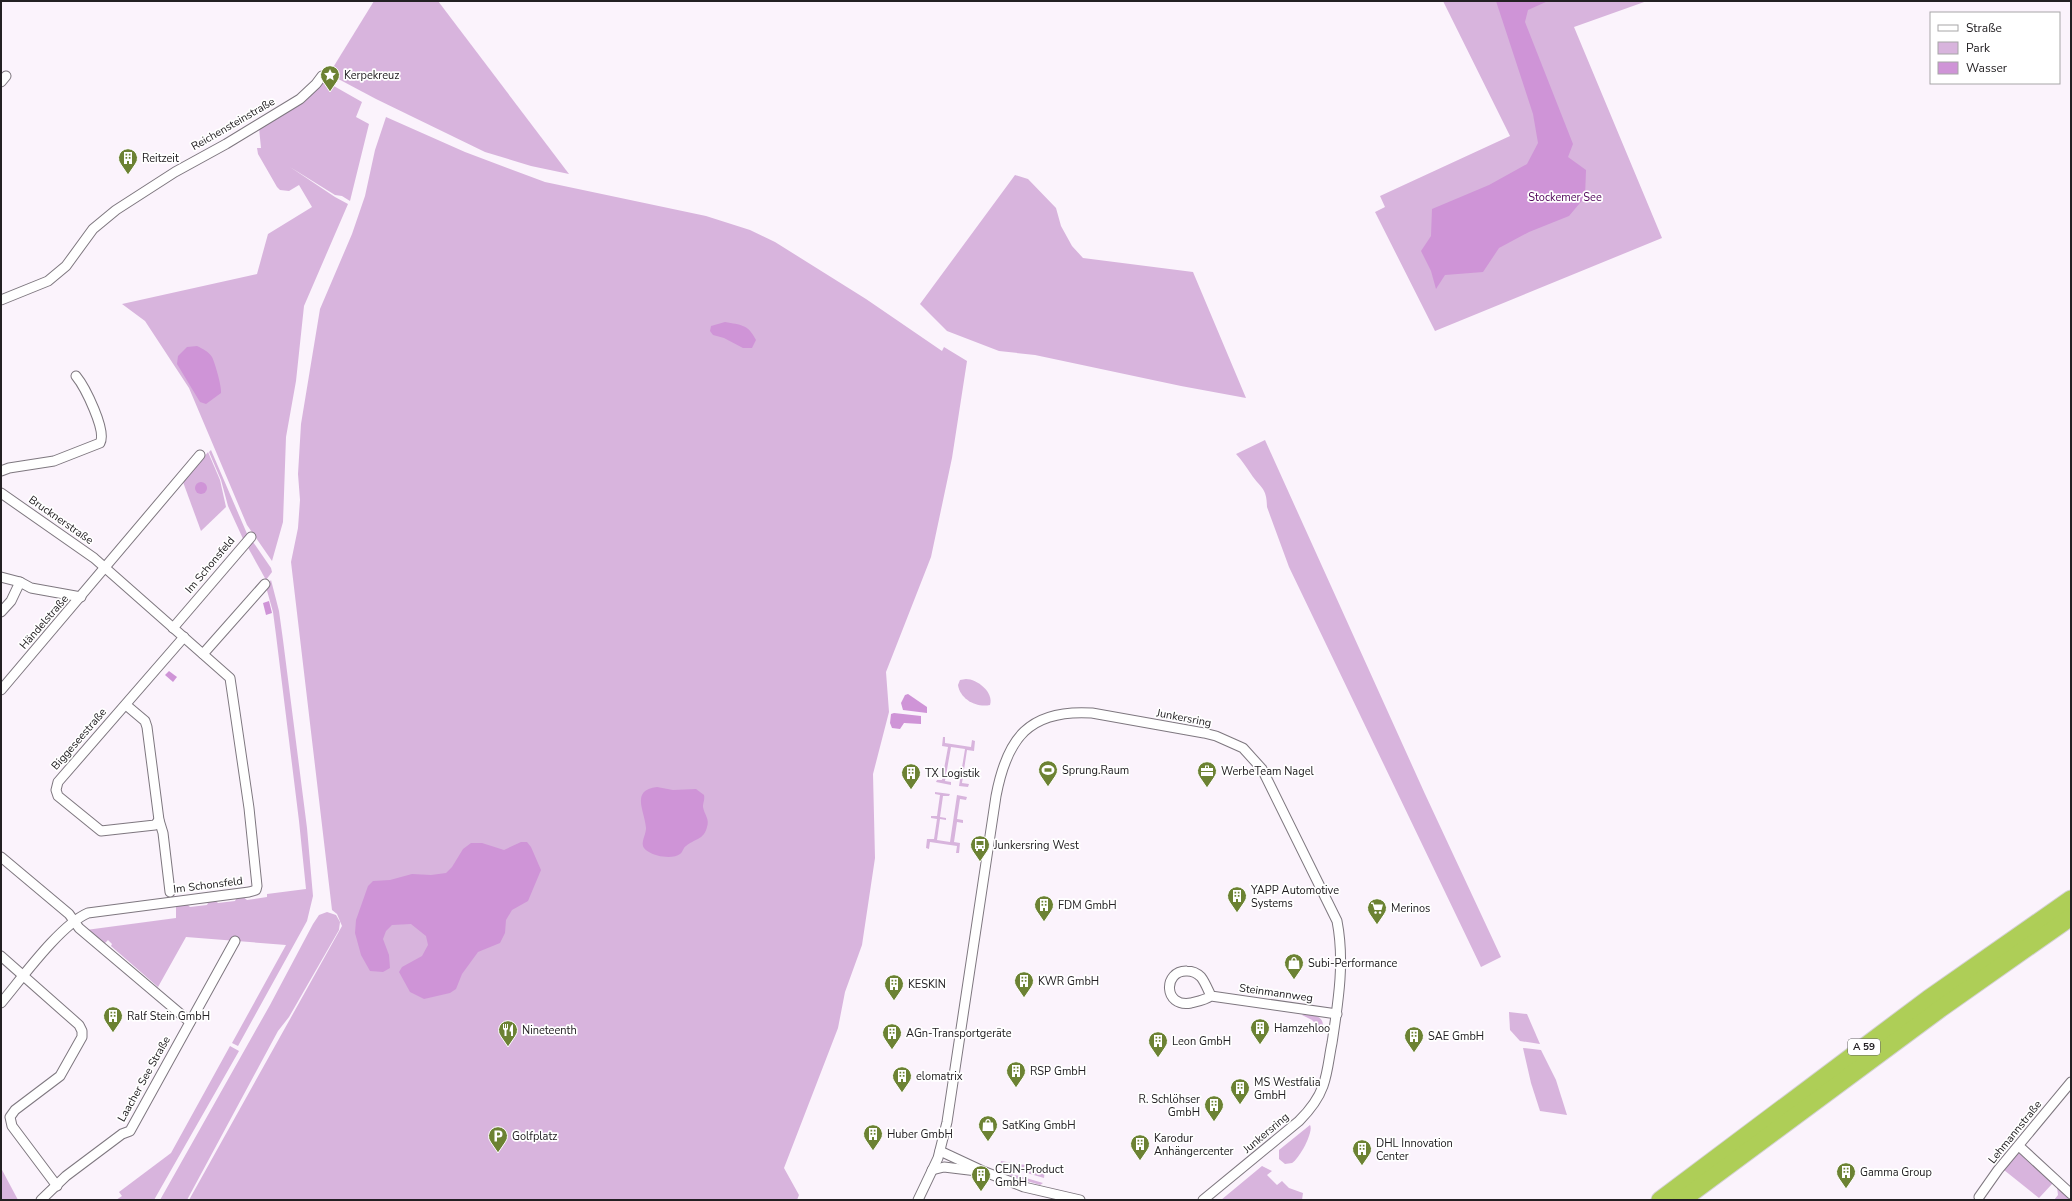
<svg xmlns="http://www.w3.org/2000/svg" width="2072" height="1201" font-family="'Nunito Sans',sans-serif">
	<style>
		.green { fill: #d8b4dd }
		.water { fill: #cf94d7 }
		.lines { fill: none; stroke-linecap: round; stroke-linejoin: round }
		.minor-casing { stroke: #7e777f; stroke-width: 11 }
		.motorway-casing { stroke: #d3d2d3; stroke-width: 19 }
		.minor { stroke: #fff; stroke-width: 9 }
		.motorway { stroke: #aece57; stroke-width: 17 }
		.labels { text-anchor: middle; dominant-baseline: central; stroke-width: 3.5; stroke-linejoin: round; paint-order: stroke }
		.shield { fill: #fff; stroke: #656365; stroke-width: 1 }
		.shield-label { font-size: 10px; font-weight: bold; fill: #232023 }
		.poi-label { font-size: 11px; fill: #232023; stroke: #fff; text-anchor: start }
		.street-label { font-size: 11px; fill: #232023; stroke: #fff }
		.park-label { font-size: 11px; fill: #4f0359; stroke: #fff }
	</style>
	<rect width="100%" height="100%" fill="#fbf3fc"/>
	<g class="green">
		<polygon points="374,1 438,1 569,174 531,166 485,152 376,99 329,74"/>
		<polygon points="1443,1 1647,1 1574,27 1662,238 1435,331 1375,212 1385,207 1380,196 1510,136"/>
		<polygon points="325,81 362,102 356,117 369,124 350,201 342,196 335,195 290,167 335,197 348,204 304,306 296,381 286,437 283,522 272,561 247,525 189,388 145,321 122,304 257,274 268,234 312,207 299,185 289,191 280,190 277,187 258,154 257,148 261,148 259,128 306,100"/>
		<polygon points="386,117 465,152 545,182 706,216 750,230 775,242 866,299 942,351 944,347 967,361 952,458 931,557 886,672 889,712 873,774 875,858 862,945 845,992 838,1028 784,1168 799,1195 797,1200 189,1200 342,926 337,914 332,910 291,562 298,528 300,500 298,474 301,424 320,309 352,234 365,196 375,150"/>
		<polygon points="1015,175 1028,179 1056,208 1061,226 1072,246 1083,258 1193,272 1246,398 1181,386 1035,355 999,351 947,331 920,304"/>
		<path d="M1265,440l160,354 76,163 -20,10 -192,-400 -22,-60c0,-20 -7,-19 -16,-33 -5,-7 -9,-14 -15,-20z"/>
		<polygon points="211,450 248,536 244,541 228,506 221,480 209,452"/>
		<polygon points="208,452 220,480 226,507 201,531 183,482"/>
		<polygon points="251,539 271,568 272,572 266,580 246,544"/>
		<polygon points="271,580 279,611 283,640 307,828 313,896 307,921 238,1046 232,1043 286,945 186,937 158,987 111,946 112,944 108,940 103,945 86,930 176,918 176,905 187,904 190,907 207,905 209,901 215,900 218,903 235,901 237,897 243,897 247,900 267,897 267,894 306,889 299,821 276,635 273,612 266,587"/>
		<path d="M966,679c11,0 28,13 24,26 -14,3 -30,-6 -32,-20l2,-5z"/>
		<polygon points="943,737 945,737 945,743 971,747 972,740 975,741 974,751 967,750 962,783 969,784 968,787 959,786 965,749 951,747 945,781 951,782 951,785 936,782 937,780 942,780 948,747 942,746"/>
		<polygon points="935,792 950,794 949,796 943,796 940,817 946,818 946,820 940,819 937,840 950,842 957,795 967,797 966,800 960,799 957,819 963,820 963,823 957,822 954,842 960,843 959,853 956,853 957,846 930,842 929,849 926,848 927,839 934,839 937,819 931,818 931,816 937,816 940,795 935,794"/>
		<polygon points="327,912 336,915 340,922 339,930 289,1017 278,1031 187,1200 160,1200 270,1005 313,924 319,915"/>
		<polygon points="1509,1012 1527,1014 1540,1044 1520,1041 1510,1030"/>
		<path d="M1304,1014c9,0 20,2 19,13l-3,1 -8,-8 -10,-5z"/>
		<polygon points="230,1046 239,1051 154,1200 116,1200 122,1196 119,1192 171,1153"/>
		<polygon points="1523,1048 1541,1050 1556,1080 1567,1115 1540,1111 1531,1083"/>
		<path d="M1310,1125c4,7 -11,34 -18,38l-7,1 -6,-5v-9z"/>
		<polygon points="2021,1153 2053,1183 2039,1198 2004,1170 2017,1154"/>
		<polygon points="1001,1161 1045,1168 1044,1178 1000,1165"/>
		<polygon points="1262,1166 1272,1171 1267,1175 1277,1185 1282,1181 1289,1188 1303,1193 1302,1200 1221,1200"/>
		<polygon points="1,1168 18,1200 1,1200"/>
		<polygon points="1002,1171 1043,1183 1040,1185 1001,1173"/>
		<polygon points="2057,1187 2070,1200 2054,1200 2058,1195"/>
	</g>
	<g class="water">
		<polygon points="1496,1 1548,1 1528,10 1525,22 1573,144 1568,157 1586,170 1585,197 1569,216 1529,232 1499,248 1483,272 1445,275 1436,289 1431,271 1421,251 1431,236 1432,209 1489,185 1527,164 1538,143 1533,114"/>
		<path d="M725,322c16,3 23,2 31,18l-4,8h-9l-19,-10 -11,-3 -3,-4 1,-5z"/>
		<path d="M197,346c6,3 11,5 15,11 3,6 10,30 9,36l-15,11 -6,-2 -23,-38 1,-8 9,-9z"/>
		<circle cx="201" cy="488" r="6"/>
		<polygon points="269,601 272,613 266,615 263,603"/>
		<polygon points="169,671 177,677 173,682 165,675"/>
		<polygon points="908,694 927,707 927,713 903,710 901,703 905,695"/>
		<polygon points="894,713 921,716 921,724 904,723 900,729 892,728 890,723 891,714"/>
		<path d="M657,787l16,3 23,-1 8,6c1,5 -1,7 -1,12 1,7 7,12 4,20 -3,13 -13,12 -21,19 -3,2 -3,6 -6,8 -6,5 -24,3 -31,-2 -12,-6 -3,-15 -3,-24 -1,-17 -16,-38 11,-41z"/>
		<polygon points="521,842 527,842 531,847 541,870 528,901 512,910 506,920 505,933 500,943 478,952 462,974 456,989 450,993 424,999 410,992 399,972 402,967 422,956 428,945 426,936 411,924 392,925 386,931 383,939 389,955 390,968 383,972 370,971 361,955 355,933 356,920 368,886 373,881 390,880 412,874 431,875 446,873 452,867 463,849 471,843 482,843 504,850"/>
	</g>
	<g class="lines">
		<g class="minor-casing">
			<g id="minor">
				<polyline points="1,82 6,76"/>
				<polyline points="1,300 48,281 66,266 93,229 116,210 175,172 226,144 300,99 316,84 322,76"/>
				<path d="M1,471l8,-3 45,-7 46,-18c7,-12 -15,-56 -24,-67"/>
				<path d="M1,493l93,65 136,120 19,130 8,78 -1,4 -7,2 -161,21c-28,12 -66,65 -87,90"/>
				<polyline points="1,577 20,582 31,588 81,597"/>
				<polyline points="1,612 11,601 20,582"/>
				<polyline points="173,628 251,537"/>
				<polyline points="203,654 265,584"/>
				<polyline points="1,690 200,455"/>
				<polyline points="126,705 145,721 147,727 159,820 163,833 170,892"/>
				<polyline points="159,820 155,825 101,831 58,796 56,790 58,782 184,637"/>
				<polyline points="1,857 69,914 79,928 190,1022"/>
				<polyline points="1,956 79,1025 82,1031 82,1037 60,1076 15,1110 10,1117 12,1126 57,1186"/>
				<path d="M1211,996c-3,-6 -6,-14 -10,-19 -4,-4 -9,-6 -14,-6 -24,-1 -24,37 4,32 8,-2 14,-3 20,-7l126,18"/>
				<polyline points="2019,1146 2071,1194"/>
				<polyline points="940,1151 985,1172 1024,1187 1080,1200"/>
				<polyline points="932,1170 944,1167 977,1171"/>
				<polyline points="1979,1197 1998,1170 2071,1082"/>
				<polyline points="41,1200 66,1176 122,1134 130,1131 235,941"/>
				<path d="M918,1200l20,-42 9,-36 49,-326c11,-58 33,-87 96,-83l112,20 12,3 27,12 19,21 75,152c8,41 1,82 -5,122 -3,14 -4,29 -9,43 -5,14 -13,24 -24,35l-96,79"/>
			</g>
		</g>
		<g class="motorway-casing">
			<g id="motorway">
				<polyline points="1660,1200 1928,999 2071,899"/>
				<polyline points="1682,1200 1940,1009 2071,917"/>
			</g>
		</g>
		<use href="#minor" class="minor"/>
		<use href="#motorway" class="motorway"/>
	</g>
	<defs>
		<g id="sight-pin" transform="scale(1)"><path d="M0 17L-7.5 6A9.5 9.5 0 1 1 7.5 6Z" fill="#6c8233" stroke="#fff"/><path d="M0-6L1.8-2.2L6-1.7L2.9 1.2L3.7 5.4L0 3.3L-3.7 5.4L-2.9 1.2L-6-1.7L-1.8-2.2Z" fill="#fff"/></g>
		<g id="building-pin" transform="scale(1)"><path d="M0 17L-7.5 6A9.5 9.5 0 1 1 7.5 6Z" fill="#6c8233" stroke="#fff"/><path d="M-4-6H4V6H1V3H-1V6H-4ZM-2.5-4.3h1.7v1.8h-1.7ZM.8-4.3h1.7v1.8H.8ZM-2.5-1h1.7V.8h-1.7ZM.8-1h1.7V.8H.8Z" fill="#fff"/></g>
		<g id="stadium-pin" transform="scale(1)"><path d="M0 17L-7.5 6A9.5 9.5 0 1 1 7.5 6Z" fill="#6c8233" stroke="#fff"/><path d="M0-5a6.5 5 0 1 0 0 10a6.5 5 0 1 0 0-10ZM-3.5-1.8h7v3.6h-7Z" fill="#fff"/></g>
		<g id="office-pin" transform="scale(1)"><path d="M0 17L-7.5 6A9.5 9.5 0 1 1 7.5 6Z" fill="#6c8233" stroke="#fff"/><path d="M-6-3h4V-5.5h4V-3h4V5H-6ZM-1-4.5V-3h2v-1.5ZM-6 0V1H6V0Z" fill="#fff"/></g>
		<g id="bus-pin" transform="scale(1)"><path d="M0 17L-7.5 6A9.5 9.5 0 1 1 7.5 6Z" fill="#6c8233" stroke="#fff"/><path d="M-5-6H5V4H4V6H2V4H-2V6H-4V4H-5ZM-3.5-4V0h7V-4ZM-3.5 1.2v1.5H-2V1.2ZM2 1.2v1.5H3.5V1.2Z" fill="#fff"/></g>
		<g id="supermarket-pin" transform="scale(1)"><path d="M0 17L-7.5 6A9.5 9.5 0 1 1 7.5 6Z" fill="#6c8233" stroke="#fff"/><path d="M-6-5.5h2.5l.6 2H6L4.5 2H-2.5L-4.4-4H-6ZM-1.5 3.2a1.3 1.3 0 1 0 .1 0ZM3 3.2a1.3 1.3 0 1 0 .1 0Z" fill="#fff"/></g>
		<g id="shop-pin" transform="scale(1)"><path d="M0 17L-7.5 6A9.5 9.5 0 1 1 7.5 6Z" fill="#6c8233" stroke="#fff"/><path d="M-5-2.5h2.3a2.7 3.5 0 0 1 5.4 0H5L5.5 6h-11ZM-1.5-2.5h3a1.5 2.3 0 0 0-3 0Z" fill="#fff"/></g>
		<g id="restaurant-pin" transform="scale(1)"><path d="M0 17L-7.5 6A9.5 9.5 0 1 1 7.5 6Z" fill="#6c8233" stroke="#fff"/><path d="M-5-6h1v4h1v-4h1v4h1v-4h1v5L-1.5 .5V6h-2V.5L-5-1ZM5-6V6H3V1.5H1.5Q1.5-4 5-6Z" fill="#fff"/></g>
		<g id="parking-pin" transform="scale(1)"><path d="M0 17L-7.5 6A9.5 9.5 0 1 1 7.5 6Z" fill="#6c8233" stroke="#fff"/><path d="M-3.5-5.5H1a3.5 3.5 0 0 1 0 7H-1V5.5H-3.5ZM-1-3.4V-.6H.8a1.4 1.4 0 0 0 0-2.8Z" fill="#fff"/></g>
	</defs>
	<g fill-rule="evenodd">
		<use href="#sight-pin" x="330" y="75"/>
		<use href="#building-pin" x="128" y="158"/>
		<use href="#stadium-pin" x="1048" y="770"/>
		<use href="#office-pin" x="1207" y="771"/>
		<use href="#building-pin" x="911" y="773"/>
		<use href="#bus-pin" x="980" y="845"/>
		<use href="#building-pin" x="1237" y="896"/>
		<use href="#building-pin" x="1044" y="905"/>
		<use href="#supermarket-pin" x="1377" y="908"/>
		<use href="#shop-pin" x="1294" y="963"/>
		<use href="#building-pin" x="1024" y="981"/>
		<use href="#building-pin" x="894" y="984"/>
		<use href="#building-pin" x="113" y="1016"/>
		<use href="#building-pin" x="1260" y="1028"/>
		<use href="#restaurant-pin" x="508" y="1030"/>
		<use href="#building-pin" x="892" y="1033"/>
		<use href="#building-pin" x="1414" y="1036"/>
		<use href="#building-pin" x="1158" y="1041"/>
		<use href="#building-pin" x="1016" y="1071"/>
		<use href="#building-pin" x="902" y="1076"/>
		<use href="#building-pin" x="1240" y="1088"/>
		<use href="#building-pin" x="1214" y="1105"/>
		<use href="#shop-pin" x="988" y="1125"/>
		<use href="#building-pin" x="873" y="1134"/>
		<use href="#parking-pin" x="498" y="1136"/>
		<use href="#building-pin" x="1140" y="1144"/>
		<use href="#building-pin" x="1362" y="1149"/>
		<use href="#building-pin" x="1846" y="1172"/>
		<use href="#building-pin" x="981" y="1175"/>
	</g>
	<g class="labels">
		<rect class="shield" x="1848" y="1039" width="32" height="16" rx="3"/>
		<g class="shield-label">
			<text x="1864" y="1047">A 59</text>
		</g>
		<g class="poi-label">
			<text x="344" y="75">Kerpekreuz</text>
			<text x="142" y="158">Reitzeit</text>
			<text x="1062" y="770">Sprung.Raum</text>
			<text x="1221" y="771">WerbeTeam Nagel</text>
			<text x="925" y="773">TX Logistik</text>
			<text x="994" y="845">Junkersring West</text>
			<text x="1251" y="890">YAPP Automotive<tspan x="1251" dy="13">Systems</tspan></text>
			<text x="1058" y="905">FDM GmbH</text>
			<text x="1391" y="908">Merinos</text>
			<text x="1308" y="963">Subi-Performance</text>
			<text x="1038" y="981">KWR GmbH</text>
			<text x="908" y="984">KESKIN</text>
			<text x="127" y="1016">Ralf Stein GmbH</text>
			<text x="1274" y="1028">Hamzehloo</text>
			<text x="522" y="1030">Nineteenth</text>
			<text x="906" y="1033">AGn-Transportgeräte</text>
			<text x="1428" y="1036">SAE GmbH</text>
			<text x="1172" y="1041">Leon GmbH</text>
			<text x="1030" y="1071">RSP GmbH</text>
			<text x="916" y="1076">elomatrix</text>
			<text x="1254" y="1082">MS Westfalia<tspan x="1254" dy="13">GmbH</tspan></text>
			<text x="1200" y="1099" text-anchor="end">R. Schlöhser<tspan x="1200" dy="13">GmbH</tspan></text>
			<text x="1002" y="1125">SatKing GmbH</text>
			<text x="887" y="1134">Huber GmbH</text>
			<text x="512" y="1136">Golfplatz</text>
			<text x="1154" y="1138">Karodur<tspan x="1154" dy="13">Anhängercenter</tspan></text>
			<text x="1376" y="1143">DHL Innovation<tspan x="1376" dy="13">Center</tspan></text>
			<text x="995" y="1169">CEJN-Product<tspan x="995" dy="13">GmbH</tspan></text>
			<text x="1860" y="1172">Gamma Group</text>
		</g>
		<g class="street-label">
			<text transform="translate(233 124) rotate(-30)">Reichensteinstraße</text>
			<text transform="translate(61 520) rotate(35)">Brucknerstraße</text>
			<text transform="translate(210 565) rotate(-50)">Im Schonsfeld</text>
			<text transform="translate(44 622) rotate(-49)">Händelstraße</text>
			<text transform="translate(1184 718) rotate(11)">Junkersring</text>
			<text transform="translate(79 739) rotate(-49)">Biggeseestraße</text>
			<text transform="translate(208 885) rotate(-7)">Im Schonsfeld</text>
			<text transform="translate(1276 993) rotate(8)">Steinmannweg</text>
			<text transform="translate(144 1079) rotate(-61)">Laacher See Straße</text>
			<text transform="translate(2015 1132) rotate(-51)">Lehmannstraße</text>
			<text transform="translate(1266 1133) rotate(-40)">Junkersring</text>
		</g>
		<g class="park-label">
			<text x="1565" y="197">Stockemer See</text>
		</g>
	</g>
	<rect width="2072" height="1201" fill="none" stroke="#232023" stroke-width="4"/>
	<rect x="1930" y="12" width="130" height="72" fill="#ffffff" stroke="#a7a6a7"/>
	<rect x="1938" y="25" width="20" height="6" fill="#ffffff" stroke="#a7a6a7"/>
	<text x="1966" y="32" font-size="12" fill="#232023">Straße</text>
	<rect x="1938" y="42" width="20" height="12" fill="#d8b4dd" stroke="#a7a6a7"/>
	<text x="1966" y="52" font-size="12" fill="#232023">Park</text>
	<rect x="1938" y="62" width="20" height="12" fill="#cf94d7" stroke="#a7a6a7"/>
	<text x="1966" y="72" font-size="12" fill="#232023">Wasser</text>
</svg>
